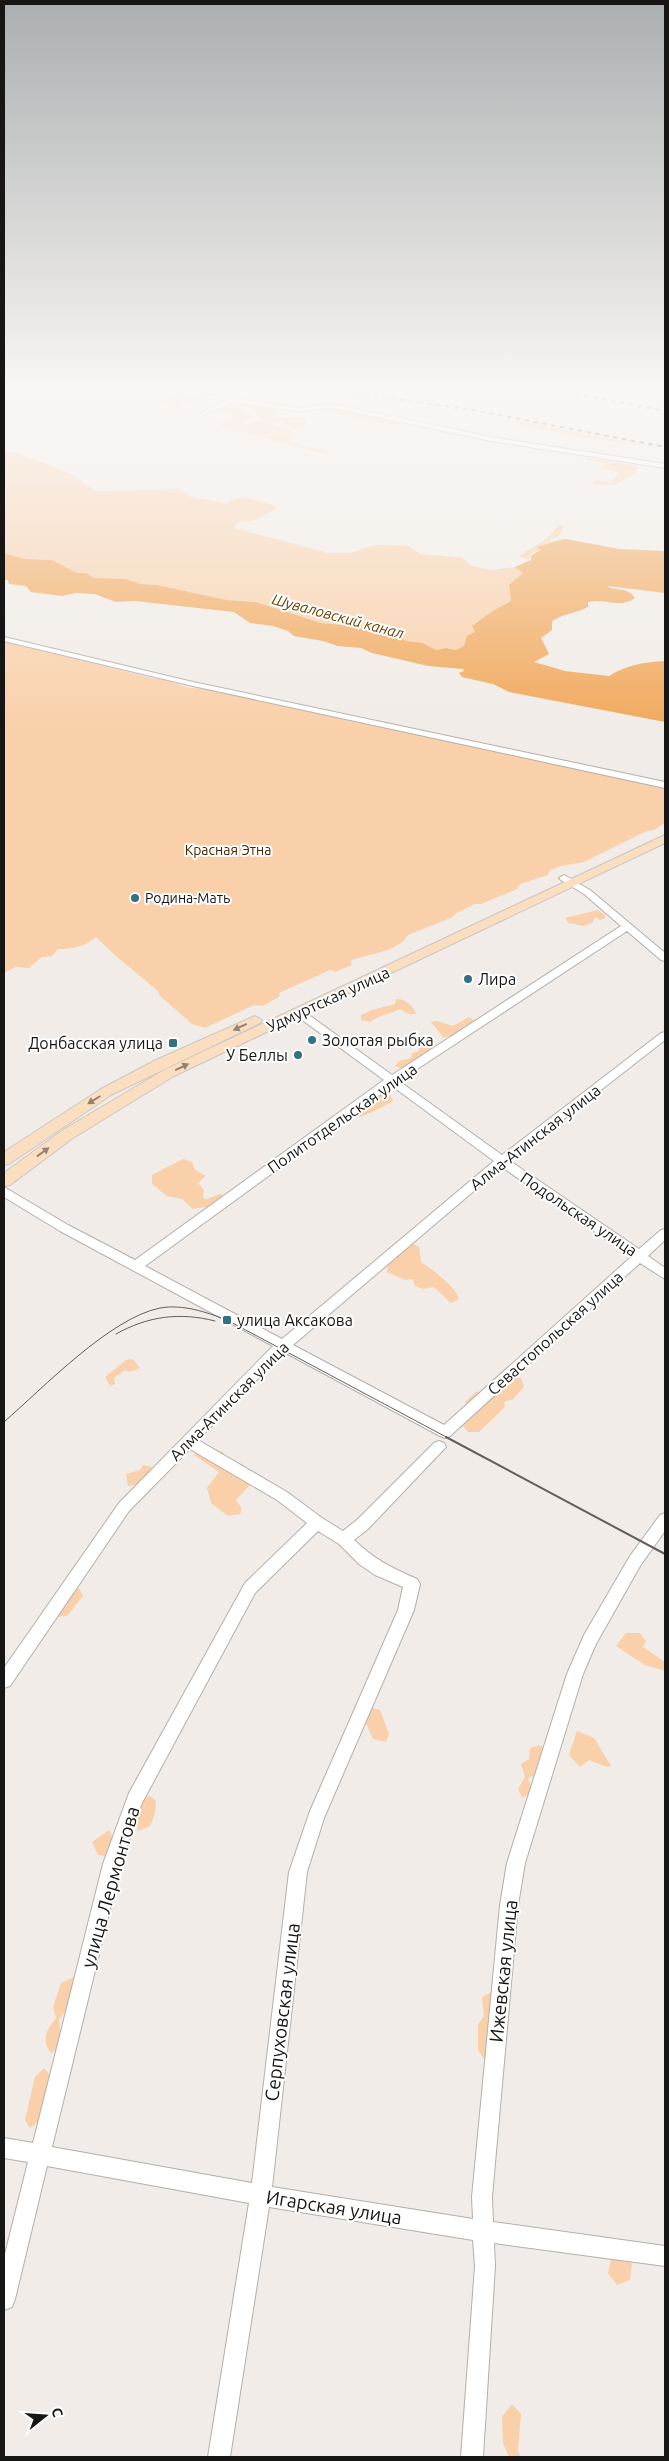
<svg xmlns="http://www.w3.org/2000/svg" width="669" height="2461" font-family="Ubuntu,sans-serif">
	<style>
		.green { fill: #f9d0a9 }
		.water { fill: #f1a85b }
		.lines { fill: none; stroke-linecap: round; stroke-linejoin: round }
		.minor-casing { stroke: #b3afaa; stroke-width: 2 }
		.major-casing { stroke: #c7c7c7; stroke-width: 2 }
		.minor { fill: #fff; fill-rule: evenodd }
		.major { fill: #fbddbf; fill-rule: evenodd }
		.tram-far1 { stroke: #615e5b; stroke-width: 1 }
		.tram { stroke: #615e5b; stroke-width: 2 }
		.rail { stroke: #615e5b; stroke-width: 2; stroke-dasharray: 4.5 4.5; stroke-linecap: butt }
		.oneway { fill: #948372 }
		.poi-dot { fill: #337186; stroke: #fff; stroke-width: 2 }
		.labels { text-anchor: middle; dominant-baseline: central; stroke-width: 4; stroke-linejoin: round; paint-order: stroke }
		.far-park-label { font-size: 14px; fill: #452907; stroke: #fff }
		.far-poi-label { font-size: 14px; fill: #171614; stroke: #fff; text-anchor: start }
		.far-water-label { font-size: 15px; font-style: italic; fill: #714203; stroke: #fff }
		.poi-label { font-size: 16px; fill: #171614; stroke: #fff; text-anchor: start }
		.street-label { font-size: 16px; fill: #171614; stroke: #fff }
		.near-street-label { font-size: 19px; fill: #171614; stroke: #fff }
	</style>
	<rect width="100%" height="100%" fill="#f1ece7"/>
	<g class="green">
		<polygon points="175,395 208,399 180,404 182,407 178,408 156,403"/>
		<polygon points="256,404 280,408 275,412 279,417 298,417 307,420 305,426 296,428 281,423 283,420 274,422 258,420 260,417 257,414 259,411 249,407"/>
		<path d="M225,405h22l-8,4 16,8 -14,6v2c7,1 10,-2 16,-3 9,-2 28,5 35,11l-1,7 -3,2c13,5 25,5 38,8l3,3 -4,1 -100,-27 -6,-3 14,-5 1,-5 -21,-3 12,-3z"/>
		<polygon points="330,407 342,409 343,411 402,423 394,425 316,410"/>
		<polygon points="518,421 581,433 584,436 592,435 657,448 607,441 599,438 584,438 516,424"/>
		<polygon points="4,451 17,453 71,474 95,491 180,489 191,497 230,504 228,501 244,497 273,505 276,509 252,521 239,521 234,528 328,553 350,553 376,545 408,546 420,554 462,558 472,566 491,570 515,567 524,573 509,590 511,601 494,610 472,626 476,632 464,646 456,650 446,648 436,650 423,643 406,641 396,635 380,635 352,626 321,623 256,602 227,600 157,585 139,584 126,579 94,578 86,573 77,573 52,560 25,559 4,553"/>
		<polygon points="587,458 638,466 636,473 615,485 594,485 592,483 595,480 611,482 619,473 601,467 606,463 583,459"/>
		<polygon points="559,525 563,525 564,527 558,537 550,539 551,542 545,543 545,546 531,554 532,558 526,559 519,556 549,537"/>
		<path d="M4,640l151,39c13,-2 24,9 38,9 33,0 68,11 100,18l3,2 41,7 1,3 20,1 72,17 8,-2 180,41 3,4 44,10v34l-11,7 -7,1 -63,31 -23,4 -12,5 -1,4 -28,9 -3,5 -36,15h-6l-20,10 -2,3 -45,18c-11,18 -40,18 -58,26l2,4 -17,7 -5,-2 -51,23 1,3 -17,10 -9,-1 -49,23 -13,-4 -33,-29 -1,-4 -41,-34 -21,-20c-11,10 -23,12 -38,12l-6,7 -10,1 -13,11 -13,-1 -12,6z"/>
		<polygon points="598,910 605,915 605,918 600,920 595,917 592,923 584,926 569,923 565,918"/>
		<path d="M396,999c9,0 17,6 20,15h-8l-8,-5c-10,5 -20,6 -30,13l-9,-2v-5l11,-5 23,-6z"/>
		<polygon points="469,1017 475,1021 463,1027 463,1032 444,1038 431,1022 437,1021 453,1026"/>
		<polygon points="429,1043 432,1050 422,1060 400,1068 395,1066 399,1061 411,1058 412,1053 419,1051 420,1044"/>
		<path d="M380,1092l10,2 3,7c-4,3 -30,16 -34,16l-2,-6 9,-6 -1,-6z"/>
		<polygon points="183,1159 192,1162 195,1170 206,1176 198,1183 204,1190 203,1198 207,1199 220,1194 229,1201 227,1208 215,1212 205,1207 193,1209 182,1199 167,1196 152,1184 152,1175"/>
		<path d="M412,1243l7,4 2,15c11,7 35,25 38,37l-8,4 -17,-16 -11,2 -8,-3 -2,-7 -8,1 -18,-8 2,-18z"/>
		<polygon points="133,1359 140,1368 130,1372 125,1370 114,1378 115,1384 110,1386 105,1377 126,1360"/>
		<polygon points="511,1378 521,1378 524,1387 513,1399 504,1402 505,1407 479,1432 468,1432 463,1426 477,1408 468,1407 465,1402 476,1392 483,1392"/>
		<polygon points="203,1447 223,1452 225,1459 252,1483 236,1500 242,1509 240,1514 228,1516 211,1503 207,1488 219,1472 194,1455"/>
		<polygon points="143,1465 152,1467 149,1475 142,1478 137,1485 128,1486 126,1474 140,1470"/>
		<polygon points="79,1588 83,1596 67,1616 56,1617 67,1594"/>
		<polygon points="626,1633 640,1633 646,1641 643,1647 665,1662 665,1671 645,1665 616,1646"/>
		<polygon points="368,1707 380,1710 389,1734 386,1742 373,1739 365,1721"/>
		<polygon points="577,1731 594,1738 611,1766 607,1767 589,1760 580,1767 569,1755"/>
		<polygon points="541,1745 545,1751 539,1774 528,1778 533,1792 522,1798 518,1789 525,1777 521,1764 529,1759 530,1748"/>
		<polygon points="150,1796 156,1801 155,1814 150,1826 138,1831 134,1820 141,1800"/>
		<polygon points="109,1830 115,1843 105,1856 98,1855 92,1842"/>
		<path d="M74,1977c0,18 -3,29 -15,42l1,11 -2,18 -7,5c-10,-13 -5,-23 5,-35l-3,-11 8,-24z"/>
		<polygon points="492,1992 493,2053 484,2059 478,2050 478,2025 484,2016 482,1997"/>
		<polygon points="44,2068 50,2075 40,2121 30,2128 25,2120 35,2077"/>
		<polygon points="624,2255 632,2264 630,2280 617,2285 608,2273 611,2259"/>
		<polygon points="512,2404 521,2414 518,2451 521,2457 509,2457 503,2443 502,2417"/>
	</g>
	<path class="water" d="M566,539l53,10 46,2v42l-58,-7c8,6 21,0 28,12 -14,11 -32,0 -47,4v5c-12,6 -25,7 -36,14v9l-11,8 8,16 -15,8 31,9 44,5c17,-11 36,-14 56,-15v61l-156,-30 -16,-8 -31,-7 -3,-4 5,-2 -1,-2 -35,-3 -56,-13 -11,-5 -23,-2 -15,-5 -29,-5 -6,-5 -15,-5 -23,-3 -16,-11 -99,-11 -19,1 -22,-8 -18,-1 -14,3 -31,-4 -5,-6 -17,-2 -1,-4h-4v-27l21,6 27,1 25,13h9l8,5 32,1 14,5 17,1 70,15 29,2 65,21 31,3 28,9h16l10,6 17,2 13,7 10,-2 10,2 8,-4 3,-10 8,-4 -3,-6 22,-16 17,-9 -2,-16 14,-12 -8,-6 16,-7 1,-5 8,-5 -3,-3c9,-3 20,-7 29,-8z"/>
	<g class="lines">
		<g class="minor-casing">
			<g id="minor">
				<polygon points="156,389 169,389 300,408 329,404 338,405 491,437 665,464 665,468 491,441 338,409 329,408 300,412 233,402 203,415 201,412 226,401"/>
				<polygon points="4,637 193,682 665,782 665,788 193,686 4,641"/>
				<path d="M564,875l26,15 75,63v8l-4,-1 -34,-29 -228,150 103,74 159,-122 4,-1v8l-155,121 129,88 22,-19 4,-1v11l-17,16 17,12v11l-25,-16 -190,173 -5,2 -5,-2 -156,-84 -86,88 89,52 35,26 21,13 15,-12 76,-76 5,-2 5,2 2,4 -78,82 -14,11c21,20 38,28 63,39l3,5 -6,26 -90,208 -17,54 -35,315 201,32 -1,-22 28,-292 7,-42 60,-189 17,-39 46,-79 30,-41 5,-2v18l-25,35 -44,78 -13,30 -58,189 -7,42 -26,292 1,25 172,24v20l-171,-23 1,23 -12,191h-22l14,-191 -2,-26 -204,-33 -39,250h-22l41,-254 -202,-37 -32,133 -3,8 -8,3v-52l24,-96 -24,-4v-20l29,5 70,-279 26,-71 116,-210 62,-60 -30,-23 -87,-51 -61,62 -119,175 -6,2v-20l115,-165 154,-157 -213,-115 -56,-34v-10l64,38 67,35 249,-180 -90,-66 -1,-2 1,-2h8l90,65 229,-149 -37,-32 -23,-14 -2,-2zM392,1086l102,75 -212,178 -137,-73zM502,1167l129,90 -187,168 -151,-80zM318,1531l21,13 20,20 16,11 28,12 -5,23 -88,201 -21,61 -37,311 -200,-36 69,-283 21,-61 113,-210z"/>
			</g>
		</g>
		<g class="major-casing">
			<g id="major">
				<polygon points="665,835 665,843 174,1076 73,1138 10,1185 4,1186 4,1173 63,1130 164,1070"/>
				<polygon points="255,1016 262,1020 260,1023 111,1095 9,1164 4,1165 4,1152 101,1089 156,1060"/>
			</g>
		</g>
		<use href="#minor" class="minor"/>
		<use href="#major" class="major"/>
		<g class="tram-far1">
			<path d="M116,1334c32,-18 64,-22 99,-13"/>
			<path d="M4,1422c39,-34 106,-104 156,-114 23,-4 46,4 67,12l221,118"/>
		</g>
		<polyline class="tram" points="446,1437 665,1554"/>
		<g class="rail">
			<polyline points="329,389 478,411 665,447"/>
			<polyline points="549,389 665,411"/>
			<polyline points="651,389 665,392"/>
		</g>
	</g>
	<defs><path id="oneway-solid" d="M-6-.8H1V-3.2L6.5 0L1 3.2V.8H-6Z" transform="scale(1.25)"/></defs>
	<g class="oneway">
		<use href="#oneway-solid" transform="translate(240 1027) rotate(155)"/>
		<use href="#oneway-solid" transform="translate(182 1067) rotate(-25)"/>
		<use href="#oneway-solid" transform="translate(94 1100) rotate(148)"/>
		<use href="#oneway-solid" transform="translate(43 1152) rotate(-36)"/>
	</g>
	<linearGradient id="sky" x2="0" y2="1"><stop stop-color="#abafb0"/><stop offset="0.53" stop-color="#f9f6f4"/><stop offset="1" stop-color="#f9f6f4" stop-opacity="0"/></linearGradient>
	<rect width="669" height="733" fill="url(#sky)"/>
	<g class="poi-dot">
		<circle cx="135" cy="898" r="5"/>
		<circle cx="468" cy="979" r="5"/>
		<circle cx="312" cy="1040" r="5"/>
		<rect x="168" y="1038" width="10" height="10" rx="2.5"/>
		<circle cx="298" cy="1055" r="5"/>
		<rect x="222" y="1315" width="10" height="10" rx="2.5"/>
	</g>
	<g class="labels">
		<g class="far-park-label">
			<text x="228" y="850">Красная Этна</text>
		</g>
		<g class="far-poi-label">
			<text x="145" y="898">Родина-Мать</text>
		</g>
		<g class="far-water-label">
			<text transform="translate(338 616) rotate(15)">Шуваловский канал</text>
		</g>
		<g class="poi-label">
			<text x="478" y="979">Лира</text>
			<text x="322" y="1040">Золотая рыбка</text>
			<text x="163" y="1043" text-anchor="end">Донбасская улица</text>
			<text x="288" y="1055" text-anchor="end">У Беллы</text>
			<text x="237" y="1320">улица Аксакова</text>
		</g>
		<g class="street-label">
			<text transform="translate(328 999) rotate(-25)">Удмуртская улица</text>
			<text transform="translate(342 1118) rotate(-35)">Политотдельская улица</text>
			<text transform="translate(535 1137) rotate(-38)">Алма-Атинская улица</text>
			<text transform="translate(579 1214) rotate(34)">Подольская улица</text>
			<text transform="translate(555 1333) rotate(-42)">Севастопольская улица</text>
			<text transform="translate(229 1401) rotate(-45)">Алма-Атинская улица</text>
		</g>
		<g class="near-street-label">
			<text transform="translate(110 1887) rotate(-74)">улица Лермонтова</text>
			<text transform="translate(503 1971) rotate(-84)">Ижевская улица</text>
			<text transform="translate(282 2012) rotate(-83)">Серпуховская улица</text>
			<text transform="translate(334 2207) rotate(9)">Игарская улица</text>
		</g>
	</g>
	<rect width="669" height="2461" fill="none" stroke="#171614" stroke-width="10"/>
	<g transform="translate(45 2416) rotate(73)" stroke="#ffffff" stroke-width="4" paint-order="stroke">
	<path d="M0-4L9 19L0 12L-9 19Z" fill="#171614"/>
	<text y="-8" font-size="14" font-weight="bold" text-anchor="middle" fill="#171614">С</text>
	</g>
</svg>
